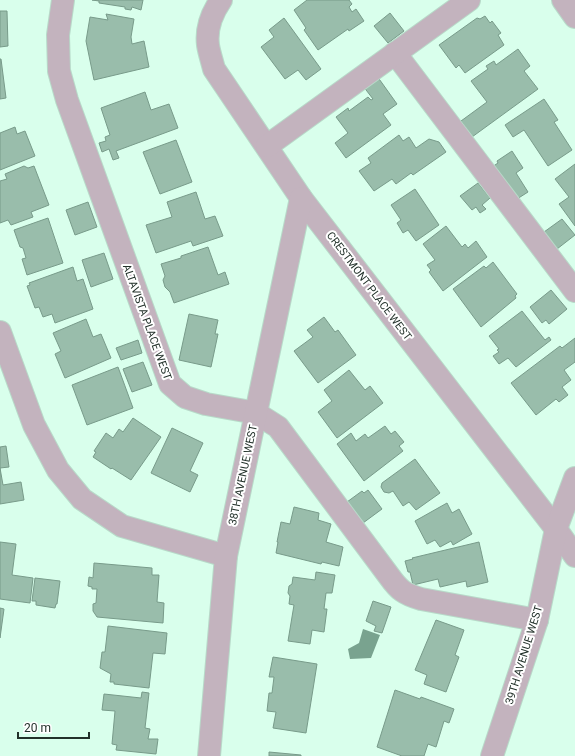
<svg xmlns="http://www.w3.org/2000/svg" width="575" height="756" font-family="Roboto,sans-serif">
	<style>
		.water { fill: #79a38f }
		.building { fill: #99bdab; stroke: #789b8a }
		.lines { fill: none; stroke-linecap: round; stroke-linejoin: round }
		.minor-casing { stroke: #b8dac9; stroke-width: 24 }
		.minor { stroke: #c3b3be; stroke-width: 22 }
		.labels { text-anchor: middle; dominant-baseline: central; stroke-width: 4; stroke-linejoin: round; paint-order: stroke }
		.street-label { font-size: 11px; fill: #22312a; stroke: #fff }
	</style>
	<rect width="100%" height="100%" fill="#d9ffec"/>
	<polygon class="water" points="363,629 380,635 371,658 350,659 348,649 359,643"/>
	<g class="building">
		<polygon points="92,0 143,0 141,10 132,7 131,10 125,9 125,7 99,3 99,1"/>
		<polygon points="307,0 349,0 352,4 349,7 352,12 356,9 364,21 349,31 348,29 318,50 304,30 306,28 294,10"/>
		<polygon points="0,11 7,11 8,46 0,47"/>
		<polygon points="390,13 404,31 388,43 374,26"/>
		<polygon points="106,14 134,19 131,37 132,44 144,41 149,67 94,80 86,41 90,17 108,20"/>
		<polygon points="485,16 490,23 492,21 501,33 498,35 504,45 465,73 459,65 456,68 439,45 477,18 480,19"/>
		<polygon points="284,18 321,69 306,80 298,70 285,79 261,47 274,37 269,30"/>
		<polygon points="518,49 530,66 524,71 538,89 472,137 461,121 487,102 471,81 488,69 486,66 494,61 496,65"/>
		<polygon points="0,59 1,59 6,98 0,99"/>
		<polygon points="377,76 397,104 383,114 391,125 346,158 335,143 348,133 336,117 348,108 349,111 368,97 371,100 373,99 363,86"/>
		<polygon points="145,92 151,110 169,104 178,128 116,151 119,158 113,160 109,149 102,152 99,143 106,141 105,137 110,135 101,108"/>
		<polygon points="544,99 558,120 554,122 572,150 548,166 524,130 513,137 505,125"/>
		<polygon points="15,127 17,134 25,131 35,156 0,170 0,133"/>
		<polygon points="399,135 403,141 409,137 416,148 429,139 439,142 446,152 413,175 411,173 396,184 392,179 374,191 359,171 371,163 368,158"/>
		<polygon points="176,140 192,182 160,194 143,152"/>
		<polygon points="512,151 523,168 516,173 528,192 517,199 492,167 498,163 497,161"/>
		<polygon points="575,164 575,226 559,204 569,197 555,179"/>
		<polygon points="24,166 28,168 34,166 49,205 31,212 33,217 11,225 8,220 0,223 0,181 7,179 5,174"/>
		<polygon points="478,183 490,198 482,205 486,209 480,213 476,207 472,210 460,196"/>
		<polygon points="415,189 439,225 416,241 408,230 403,233 397,223 401,220 391,205"/>
		<polygon points="196,192 205,219 215,216 223,236 193,246 191,241 156,253 146,225 172,217 167,202"/>
		<polygon points="88,202 97,227 75,235 66,210"/>
		<polygon points="48,218 63,263 27,275 22,259 26,258 23,248 20,247 14,230"/>
		<polygon points="562,219 575,235 557,249 544,232"/>
		<polygon points="446,226 462,247 465,244 468,248 476,241 487,257 443,291 429,272 431,270 427,265 435,260 423,244"/>
		<polygon points="208,247 218,275 225,272 229,284 174,303 170,292 165,287 163,280 165,276 161,264 181,258 181,256"/>
		<polygon points="104,253 113,279 91,287 82,260"/>
		<polygon points="493,262 517,294 515,296 516,298 481,327 453,289 484,266 486,268"/>
		<polygon points="73,267 77,281 83,279 93,309 55,323 52,314 43,317 39,307 35,308 27,286 30,285 29,283"/>
		<polygon points="551,290 567,309 549,324 546,320 542,323 530,307"/>
		<polygon points="522,311 545,340 549,337 551,340 516,367 508,358 499,364 493,356 499,352 497,350 499,349 489,336"/>
		<polygon points="189,314 218,320 215,334 218,334 211,367 179,360"/>
		<polygon points="324,317 335,332 338,330 356,355 318,383 294,351 313,337 307,330"/>
		<polygon points="86,319 93,337 101,334 111,358 65,378 55,354 61,351 53,333"/>
		<polygon points="575,338 575,362 564,370 571,380 562,387 568,395 559,402 556,399 536,415 511,383 560,346 562,348"/>
		<polygon points="138,340 142,353 121,360 116,348"/>
		<polygon points="143,362 152,385 132,392 123,369"/>
		<polygon points="118,367 133,408 87,425 72,385"/>
		<polygon points="349,370 365,390 370,386 383,403 337,438 318,412 332,401 324,390"/>
		<polygon points="133,418 161,437 131,480 112,468 111,469 93,457 96,452 94,451 106,433 113,438 119,429 123,432"/>
		<polygon points="385,426 391,434 395,431 404,442 399,446 403,451 364,481 337,444 351,433 356,441 365,434 368,438"/>
		<polygon points="172,428 203,443 190,471 198,475 190,492 151,473"/>
		<polygon points="6,446 9,467 0,468 3,485 21,482 24,500 0,504 0,447"/>
		<polygon points="415,459 440,493 416,510 409,502 403,506 393,491 389,493 384,492 381,487 382,483"/>
		<polygon points="368,490 382,509 363,523 347,502 362,491 364,493"/>
		<polygon points="447,503 452,513 459,509 472,534 453,545 451,541 440,547 435,540 427,544 415,521"/>
		<polygon points="294,507 319,513 318,520 331,524 326,542 343,547 339,566 322,562 321,564 276,553 278,542 277,542 281,522 290,524"/>
		<polygon points="0,542 16,544 12,575 33,578 30,603 0,599"/>
		<polygon points="479,542 488,582 467,587 466,581 440,587 438,579 413,585 410,572 408,572 405,561 413,559 412,558"/>
		<polygon points="94,563 152,568 152,575 159,575 157,602 164,603 163,623 97,617 93,611 93,604 96,603 97,589 92,589 92,587 88,586 89,577 93,578"/>
		<polygon points="316,572 335,575 332,593 326,593 324,609 327,609 324,632 312,630 310,644 288,641 294,605 289,604 290,596 288,593 289,586 292,584 293,577 315,580"/>
		<polygon points="35,578 60,581 57,604 56,604 55,608 36,605 36,601 32,601"/>
		<polygon points="373,601 391,607 382,633 374,631 376,626 366,621"/>
		<polygon points="0,608 4,609 0,638"/>
		<polygon points="436,620 464,630 455,655 459,657 446,692 424,684 427,675 415,670"/>
		<polygon points="108,626 167,633 165,654 153,653 149,688 114,684 114,682 110,682 111,674 100,668 102,652 105,652"/>
		<polygon points="273,657 317,664 306,733 273,728 276,712 267,711 269,693 272,693 274,677 269,677"/>
		<polygon points="395,690 420,699 421,697 454,709 449,723 444,721 436,747 428,744 424,756 402,756 377,747"/>
		<polygon points="142,692 149,693 145,728 150,729 148,739 158,739 156,754 116,750 117,745 112,744 115,711 102,710 104,694 141,698"/>
		<polygon points="269,752 301,755 301,756 269,756"/>
	</g>
	<g class="lines">
		<g class="minor-casing">
			<g id="minor">
				<path d="M63,0l-5,35 1,36 8,29 103,284 15,13 21,7 50,9 22,14 111,149c10,14 15,18 32,23l116,21"/>
				<path d="M221,0c-9,13 -15,29 -13,45 1,7 4,16 6,24l87,129 255,331 19,27"/>
				<polyline points="563,0 575,17"/>
				<polyline points="395,53 575,291"/>
				<polyline points="267,146 469,0"/>
				<polyline points="0,332 34,425 58,470 82,499 122,526 226,556"/>
				<polyline points="209,756 226,556 301,198"/>
				<polyline points="492,756 537,620 556,529 575,478"/>
			</g>
		</g>
		<use href="#minor" class="minor"/>
	</g>
	<g class="labels">
		<g class="street-label">
			<text transform="translate(369 286) rotate(53)">CRESTMONT PLACE WEST</text>
			<text transform="translate(147 322) rotate(70)">ALTAVISTA PLACE WEST</text>
			<text transform="translate(243 475) rotate(-78)">38TH AVENUE WEST</text>
			<text transform="translate(524 655) rotate(-73)">39TH AVENUE WEST</text>
		</g>
	</g>
	<path d="M18 732v6h71v-6" fill="none" stroke="#22312a" stroke-width="2"/>
	<text x="24" y="732" font-size="12" fill="#22312a" stroke="#ffffff" stroke-width="3" paint-order="stroke">20 m</text>
</svg>
